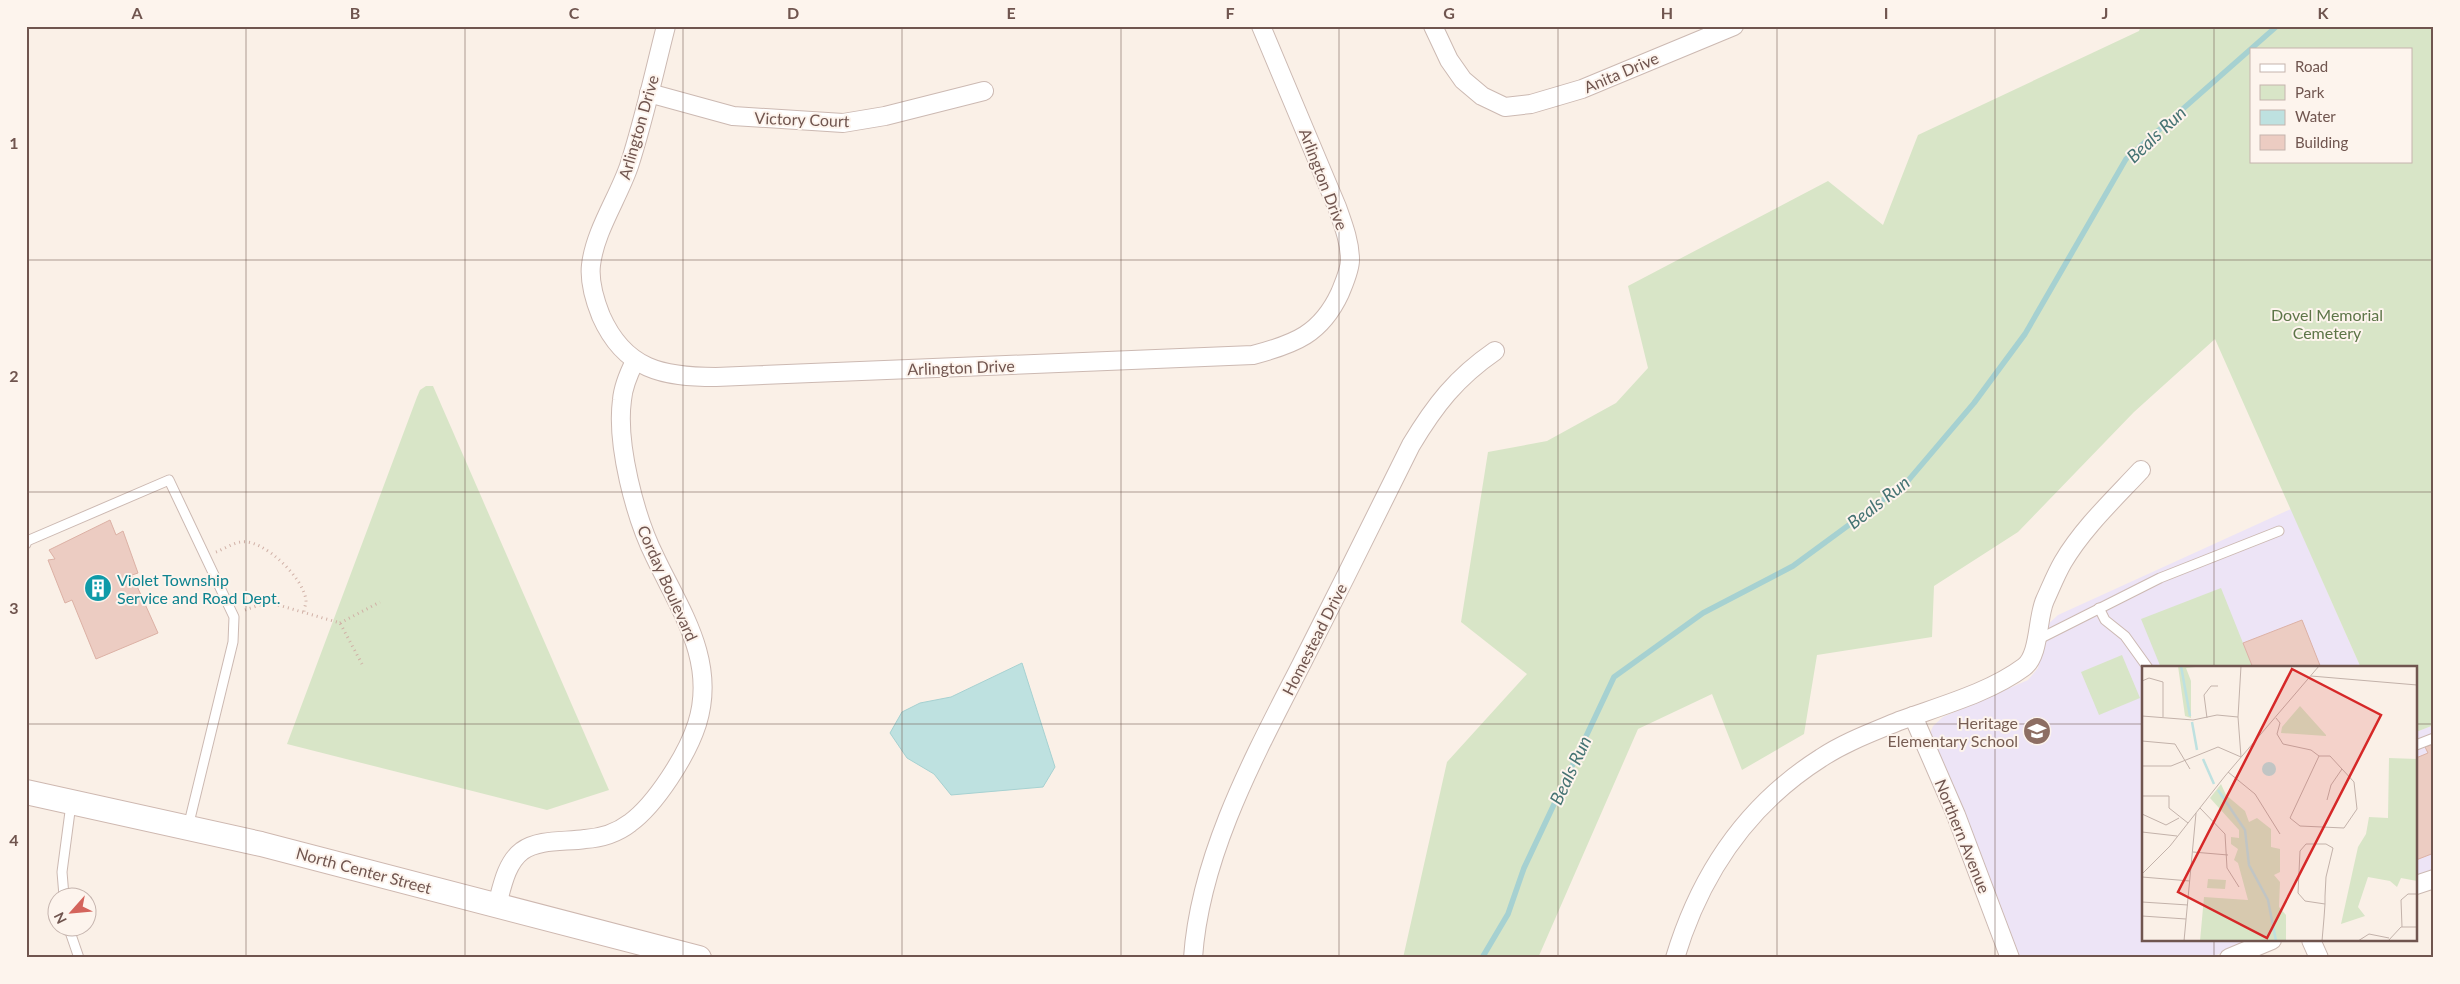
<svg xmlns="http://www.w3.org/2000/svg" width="2460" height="984" font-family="Lato,sans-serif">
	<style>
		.education { fill: #ede4f6 }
		.green { fill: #d8e5c7; fill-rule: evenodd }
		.water { fill: #bee1e0; stroke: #a6d1d1 }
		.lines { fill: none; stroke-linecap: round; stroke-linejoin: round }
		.stream { stroke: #a6d1d1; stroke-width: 5.5 }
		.building { fill: #ecccc2; stroke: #dcb1a5 }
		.service-casing { stroke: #ccb9b2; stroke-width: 11 }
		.minor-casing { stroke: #ccb9b2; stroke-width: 20 }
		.secondary-casing { stroke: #ceb8b0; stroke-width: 26 }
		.path { stroke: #d0b0a6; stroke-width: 3; stroke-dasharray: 1 4; stroke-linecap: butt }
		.service { stroke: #fff; stroke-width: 9 }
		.minor { stroke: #fff; stroke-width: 18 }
		.secondary { stroke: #fff; stroke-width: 24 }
		.grid { fill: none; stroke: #70554f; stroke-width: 1; stroke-opacity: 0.55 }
		.labels { text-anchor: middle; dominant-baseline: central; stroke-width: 4; stroke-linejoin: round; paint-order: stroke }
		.street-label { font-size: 16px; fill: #70554f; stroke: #fdf4ed }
		.park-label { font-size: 16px; fill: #5d7548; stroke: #fdf4ed }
		.culture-label { font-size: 16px; fill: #0d838f; stroke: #fdf4ed; text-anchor: start }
		.education-label { font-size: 16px; fill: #785e54; stroke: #fdf4ed; text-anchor: end }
		.water-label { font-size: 18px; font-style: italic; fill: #457373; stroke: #fdf4ed }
		.inset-river { fill: none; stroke: #bee1e0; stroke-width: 2.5 }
		.inset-road { fill: none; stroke: #c3b2aa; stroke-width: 1 }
		.view { fill: #d62828; fill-opacity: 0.15; stroke: #d62828; stroke-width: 2.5 }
		.inset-edge { fill: none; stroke: #70554f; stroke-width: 2.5 }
		.neatline { fill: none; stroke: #70554f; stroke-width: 2 }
		.grid-label { font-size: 16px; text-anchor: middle; font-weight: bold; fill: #70554f }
	</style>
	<rect width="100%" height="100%" fill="#faf0e7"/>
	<g class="education">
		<polygon points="2291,509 2361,668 2144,668 2144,940 2254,940 2209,958 2018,958 1929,736 1933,726 1943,717 2028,680 2038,668 2045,627 2058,615"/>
		<polygon points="2434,725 2434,869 2416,876 2416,732"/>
	</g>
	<g class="green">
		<path d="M2141,26h293v699l-18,7v-64h-55l-146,-329 -81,73 -116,120 -84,54 -2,51 -115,18 -13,79 -62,36 -30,-76 -74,35 -100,229h-135l44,-196 80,-88 -66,-52 27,-170 59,-11 69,-38 32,-35 -20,-82 200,-105 55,44 35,-90 221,-104zM2251,49h160v112h-160z"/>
		<polygon points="426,386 433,386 609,790 547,810 287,744 417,397 420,390"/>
		<polygon points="2221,588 2253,668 2161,668 2141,619"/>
		<polygon points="2122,655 2140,698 2099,715 2081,672"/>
	</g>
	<polygon class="water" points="1022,663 1055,767 1043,787 951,795 934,774 907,758 890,733 902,712 920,703 951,697"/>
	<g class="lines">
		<polyline class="stream" points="1482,958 1508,914 1524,868 1614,677 1703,613 1793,566 1906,483 1974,403 2025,334 2126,159 2277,26"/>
	</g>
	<g class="building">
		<polygon points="110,520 116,535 123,531 138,573 132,575 158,633 96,659 72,600 65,603 48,560 55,559 49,550"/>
		<polygon points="2302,620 2321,668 2253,668 2243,643"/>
		<polygon points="2434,744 2434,853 2416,860 2416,758 2428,753 2425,747"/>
	</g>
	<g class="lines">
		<g class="service-casing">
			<g id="service">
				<polyline points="26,544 27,541 169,480 234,617 233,642 188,827"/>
				<polyline points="2099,608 2105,620 2125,636 2148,668"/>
				<polyline points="2037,640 2160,578 2279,531"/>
				<polyline points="2416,745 2434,738"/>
				<polyline points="64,896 62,872 71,804"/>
				<polyline points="68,926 79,958"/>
			</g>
		</g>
		<g class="minor-casing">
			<g id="minor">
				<path d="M666,26c-12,47 -22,94 -37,140 -11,32 -34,65 -38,99 -2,17 4,36 10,51 24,54 62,61 115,61l537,-22c42,-11 68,-21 87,-62 4,-10 10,-23 10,-33 0,-18 -7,-36 -13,-53l-76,-181"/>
				<polyline points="1433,26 1449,60 1463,80 1482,96 1505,107 1531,104 1582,89 1734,26"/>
				<polyline points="649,93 733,116 843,123 885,116 984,91"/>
				<polyline points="1913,716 1956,815 2010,958"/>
				<polyline points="2416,885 2434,879"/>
				<path d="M497,905c5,-18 9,-42 25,-54 17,-12 43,-9 63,-12 16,-1 32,-6 45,-16 26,-19 57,-68 67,-99 20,-63 -17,-114 -42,-167 -20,-40 -39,-113 -33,-157 1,-14 7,-27 13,-39"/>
				<polyline points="2311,940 2319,958"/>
				<path d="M1193,958c7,-103 62,-203 108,-293 37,-73 74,-147 110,-220 24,-40 45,-67 84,-94"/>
				<path d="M1675,958c25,-83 72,-153 146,-200 24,-16 52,-26 78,-37 41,-15 90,-28 125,-54 16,-12 13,-50 21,-67 6,-13 11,-26 18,-38 20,-34 51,-63 78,-92"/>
				<polyline points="2229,958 2272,940"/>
			</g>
		</g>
		<g class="secondary-casing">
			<polyline id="secondary" points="26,792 261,844 699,958"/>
		</g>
		<g class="path">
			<path d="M216,552c8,-3 17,-9 25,-10 22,-4 64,37 65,59 0,3 -2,8 -2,11"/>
			<polyline points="245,610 268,602 340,623 362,664"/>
			<polyline points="340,623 380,602"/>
		</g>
		<use href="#service" class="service"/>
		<use href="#minor" class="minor"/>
		<use href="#secondary" class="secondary"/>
	</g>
	<path class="grid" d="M246,26v932M465,26v932M683,26v932M902,26v932M1121,26v932M1339,26v932M1558,26v932M1777,26v932M1995,26v932M2214,26v642M26,260h2408M26,492h2408M26,724h2118M2416,724h18M2214,940v18"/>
	<defs>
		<g id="building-disc" transform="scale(1.4375)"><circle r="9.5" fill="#0f9aa8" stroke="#fdf4ed"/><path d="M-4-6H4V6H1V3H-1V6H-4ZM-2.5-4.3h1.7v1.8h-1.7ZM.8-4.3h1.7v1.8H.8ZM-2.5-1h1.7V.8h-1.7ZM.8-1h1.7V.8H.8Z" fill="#fff"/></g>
		<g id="school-disc" transform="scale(1.4375)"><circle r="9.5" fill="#8d6e63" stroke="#fdf4ed"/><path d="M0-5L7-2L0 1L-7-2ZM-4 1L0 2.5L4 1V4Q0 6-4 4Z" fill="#fff"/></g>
	</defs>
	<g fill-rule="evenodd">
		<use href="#building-disc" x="98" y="588"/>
		<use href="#school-disc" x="2037" y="731"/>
	</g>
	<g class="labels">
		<g class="street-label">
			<text transform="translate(1621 72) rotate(-23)">Anita Drive</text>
			<text transform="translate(802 119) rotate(2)">Victory Court</text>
			<text transform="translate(638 127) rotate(-74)">Arlington Drive</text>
			<text transform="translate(1324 179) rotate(69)">Arlington Drive</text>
			<text transform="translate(961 367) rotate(-2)">Arlington Drive</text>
			<text transform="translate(668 583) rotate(66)">Corday Boulevard</text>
			<text transform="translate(1314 639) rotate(-63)">Homestead Drive</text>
			<text transform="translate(1963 836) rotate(68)">Northern Avenue</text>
			<text transform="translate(364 870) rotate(15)">North Center Street</text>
		</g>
		<g class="park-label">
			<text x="2327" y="314">Dovel Memorial<tspan x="2327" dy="18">Cemetery</tspan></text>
		</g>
		<g class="culture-label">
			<text x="117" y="579">Violet Township<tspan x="117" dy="18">Service and Road Dept.</tspan></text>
		</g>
		<g class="education-label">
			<text x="2018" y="722">Heritage<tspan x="2018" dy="18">Elementary School</tspan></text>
		</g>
		<g class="water-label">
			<text transform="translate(2156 134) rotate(-43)">Beals Run</text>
			<text transform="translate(1878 502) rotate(-38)">Beals Run</text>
			<text transform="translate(1570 770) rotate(-65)">Beals Run</text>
		</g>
	</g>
	<g transform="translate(2142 666)">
		<rect width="275" height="275" fill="#faf0e7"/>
		<path d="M36,0h27l-19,2 5,13v37l-6,-2zM158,40l26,29v1l-45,-3 1,-6zM247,92l28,1v122l-16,-3 -4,9 -7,-6 -22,-4 -10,30 7,9 -24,8 17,-77 8,-13 3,-17 19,1zM79,118l5,11 19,16 4,11 8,-4 14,11v18l9,2v23l-6,3 6,7 -1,25 7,8v26h-86l4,-44 44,3 -10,-37 -4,-3 4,-11 -7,-5v-7l8,1v-8l-29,-32zM66,213l18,1 -1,9 -18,-1z" fill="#d8e5c7"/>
		<path d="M120 103a7 7 0 1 1 14 0a7 7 0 1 1-14 0Z" fill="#bee1e0"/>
		<path class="inset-river" d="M39,0l9,50M50,56l5,28M61,93l11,25M76,124l27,40 4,35 19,35 8,41"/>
		<path class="inset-road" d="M99,0l-3,51 3,40M169,10l106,9M0,15l7,-3 14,4v35M0,50l51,4 24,-5 21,2M65,52l-3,-23 7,-9h7M134,52l4,5 -3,11 6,10 28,6 8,6M0,75l33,3 15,25M177,90h11l24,26 3,27 -13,19 -44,-2 -10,-8zM0,100h29l47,-19 23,10M86,106l27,22 25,40M0,130h27v12l19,15M185,134l4,-15 11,-16M58,142l25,26 2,34 12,19M0,148l24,11 13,-7M0,166l35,4M51,186l35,3M0,208l28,-28 55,-70 94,-110M0,211l48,4M0,236l46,3M0,250l44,3M260,261l-1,-27 7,-6h9M42,275l12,-128M180,275l2,-23 1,-14v-8l1,-19 7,-29 -7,-4h-20l-6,7 -2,42 7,8 20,3M216,275l11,-7 20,4M246,275l13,-14h16"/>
		<path class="view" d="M150,3l89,46 -114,223 -89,-46z"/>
		<rect width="275" height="275" class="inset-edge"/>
	</g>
	<rect width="2460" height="984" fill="none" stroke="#fdf4ed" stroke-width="55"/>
	<rect x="2250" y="48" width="162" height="115" fill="#fdf4ed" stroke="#c5b4ae"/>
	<rect x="2260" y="64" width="25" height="8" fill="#ffffff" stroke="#c5b4ae"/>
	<text x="2295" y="72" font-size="15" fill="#70554f">Road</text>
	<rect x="2260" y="85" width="25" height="15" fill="#d8e5c7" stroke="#c5b4ae"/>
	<text x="2295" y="98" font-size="15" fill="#70554f">Park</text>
	<rect x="2260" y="110" width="25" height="15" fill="#bee1e0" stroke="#c5b4ae"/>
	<text x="2295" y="122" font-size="15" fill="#70554f">Water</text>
	<rect x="2260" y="135" width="25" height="15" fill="#ecccc2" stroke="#c5b4ae"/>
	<text x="2295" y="148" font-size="15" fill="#70554f">Building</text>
	<g transform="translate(72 912) rotate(243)"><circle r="24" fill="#fdf4ed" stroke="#c5b4ae"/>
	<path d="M0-4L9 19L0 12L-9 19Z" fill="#d4645c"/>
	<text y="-8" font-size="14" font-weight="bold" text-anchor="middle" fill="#70554f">N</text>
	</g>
	<rect x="28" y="28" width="2404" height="928" class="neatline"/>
	<g class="grid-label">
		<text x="137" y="19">A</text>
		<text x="355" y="19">B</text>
		<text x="574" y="19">C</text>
		<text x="793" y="19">D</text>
		<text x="1011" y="19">E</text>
		<text x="1230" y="19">F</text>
		<text x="1449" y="19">G</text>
		<text x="1667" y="19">H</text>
		<text x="1886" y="19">I</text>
		<text x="2105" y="19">J</text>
		<text x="2323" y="19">K</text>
		<text x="14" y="149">1</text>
		<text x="14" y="382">2</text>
		<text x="14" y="614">3</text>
		<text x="14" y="846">4</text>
	</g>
</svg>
